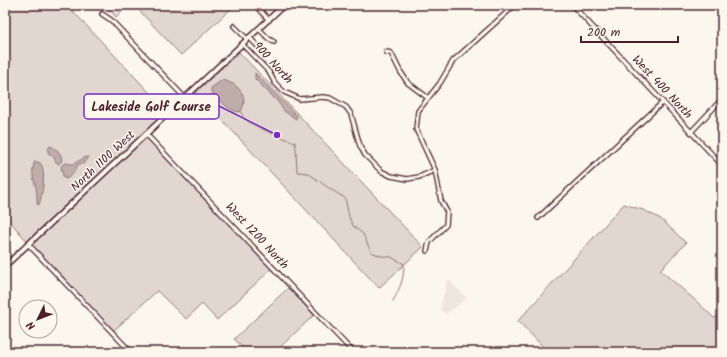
<svg xmlns="http://www.w3.org/2000/svg" width="727" height="357" font-family="Kalam,sans-serif">
	<style>
		.built { fill: #eee7de }
		.green { fill: #e2d7d0; stroke: #967b7e }
		.water { fill: #bfadaa; stroke: #907477 }
		.lines { fill: none; stroke-linecap: round; stroke-linejoin: round }
		.stream { stroke: #907477; stroke-width: 1 }
		.minor-casing { stroke: #4a1f2b; stroke-width: 6 }
		.tertiary-casing { stroke: #4a1f2b; stroke-width: 7 }
		.minor { stroke: #fbf7ec; stroke-width: 3.5 }
		.tertiary { stroke: #fbf7ec; stroke-width: 4 }
		.labels { text-anchor: middle; dominant-baseline: central; stroke-width: 3; stroke-linejoin: round; paint-order: stroke }
		.street-label { font-size: 12px; fill: #4a1f2b; stroke: #fbf7ec }
		.leader { fill: none; stroke: #7b2cbf; stroke-width: 1.5 }
		.callout-dot { fill: #7b2cbf; stroke: #fbf7ec; stroke-width: 1.5 }
		.callout { fill: #fbf7ec; stroke: #7b2cbf; stroke-width: 1.5 }
		.callout-label { font-size: 13px; text-anchor: middle; font-weight: bold; fill: #4a1f2b }
	</style>
	<rect width="100%" height="100%" fill="#fbf7ec"/>
	<filter id="ink" filterUnits="userSpaceOnUse"><feTurbulence type="fractalNoise" baseFrequency=".025" numOctaves="2"/><feDisplacementMap in="SourceGraphic" scale="8" xChannelSelector="R" yChannelSelector="G"/><feConvolveMatrix kernelMatrix="1 2 1 2 8 2 1 2 1" color-interpolation-filters="sRGB"/></filter>
	<g filter="url(#ink)">
		<polygon class="built" points="448,279 467,298 446,314 440,309"/>
		<g class="green">
			<polygon points="5,5 67,5 167,111 143,134 271,269 217,320 202,304 186,319 157,291 112,332 31,245 94,187 90,182 27,241 5,216"/>
			<polygon points="105,5 129,5 116,17"/>
			<polygon points="134,5 235,5 181,55"/>
			<polygon points="239,52 423,247 379,288 196,92"/>
			<polygon points="624,204 643,210 661,219 686,243 660,270 695,300 714,318 722,316 722,352 548,352 518,321"/>
			<polygon points="288,288 314,315 275,352 247,352 234,339"/>
		</g>
		<g class="water">
			<polygon points="255,73 294,113 297,116 296,119 284,111 278,102 255,79"/>
			<path d="M222,80c15,3 28,15 19,31l-5,1 -10,-6 -15,-14v-4z"/>
			<path d="M50,146c6,2 11,6 12,14l-3,4 -3,-2 -3,-6 -5,-3v-4z"/>
			<path d="M86,157h3l-6,7h-5c-2,6 -6,13 -13,15l-2,-3 -2,-10 4,-3 8,1z"/>
			<path d="M35,161l5,2c7,7 2,33 -1,42l-2,-1c0,-5 0,-12 -1,-17 -3,-8 -5,-18 -1,-26z"/>
		</g>
		<g class="lines">
			<path class="stream" d="M241,111c1,2 1,4 2,6 5,8 42,22 52,25l1,9 1,21 11,1 22,16 15,9 4,19 4,9 10,8 8,18 10,4 10,1 13,7c0,15 -4,24 -11,37"/>
			<g class="minor-casing">
				<g id="minor">
					<polyline points="255,5 269,20"/>
					<polyline points="572,5 722,165"/>
					<polyline points="102,14 111,20 185,98"/>
					<polyline points="234,26 247,39"/>
					<polyline points="259,29 269,39 274,42"/>
					<polyline points="249,37 266,55"/>
					<polyline points="242,44 269,72 275,83 284,92 300,99 323,97 330,98 346,107 351,114 360,146 365,155 381,171 391,176 407,179 419,177 435,170"/>
					<polyline points="386,52 391,53 400,71 408,83 428,98"/>
					<polyline points="691,132 722,99"/>
					<polyline points="146,134 353,352"/>
					<polyline points="538,218 663,102"/>
					<polyline points="28,244 131,352"/>
					<polyline points="427,251 429,242 446,225 447,212 441,201 435,170 416,129 418,111 440,83 453,61 515,5"/>
				</g>
			</g>
			<g class="tertiary-casing">
				<polyline id="tertiary" points="5,266 284,5"/>
			</g>
			<use href="#minor" class="minor"/>
			<use href="#tertiary" class="tertiary"/>
		</g>
	</g>
	<g class="labels">
		<g class="street-label">
			<text transform="translate(273 63) rotate(48)">900 North</text>
			<text transform="translate(662 87) rotate(47)">West 400 North</text>
			<text transform="translate(103 161) rotate(-43)">North 1100 West</text>
			<text transform="translate(257 236) rotate(47)">West 1200 North</text>
		</g>
	</g>
	<path class="leader" d="M277 135L219 106"/>
	<circle class="callout-dot" cx="277" cy="135" r="4"/>
	<rect class="callout" x="84" y="94" width="135" height="25" rx="4"/>
	<g class="callout-label">
		<text x="151" y="111">Lakeside Golf Course</text>
	</g>
	<rect width="727" height="357" fill="none" stroke="#fbf7ec" stroke-width="20"/>
	<rect x="10" y="10" width="707" height="337" fill="none" stroke="#4a1f2b" stroke-width="1.5" filter="url(#ink)"/>
	<g transform="translate(38 319) rotate(227)"><circle r="19" fill="#fbf7ec" stroke="#b4a19f"/>
	<path d="M0-3L7 15L0 10L-7 15Z" fill="#4a1f2b"/>
	<text y="-6" font-size="11" font-weight="bold" text-anchor="middle" fill="#4a1f2b">N</text>
	</g>
	<path d="M581 36v6h97v-6" fill="none" stroke="#4a1f2b" stroke-width="2"/>
	<text x="587" y="36" font-size="12" fill="#4a1f2b" stroke="#fbf7ec" stroke-width="3" paint-order="stroke">200 m</text>
</svg>
